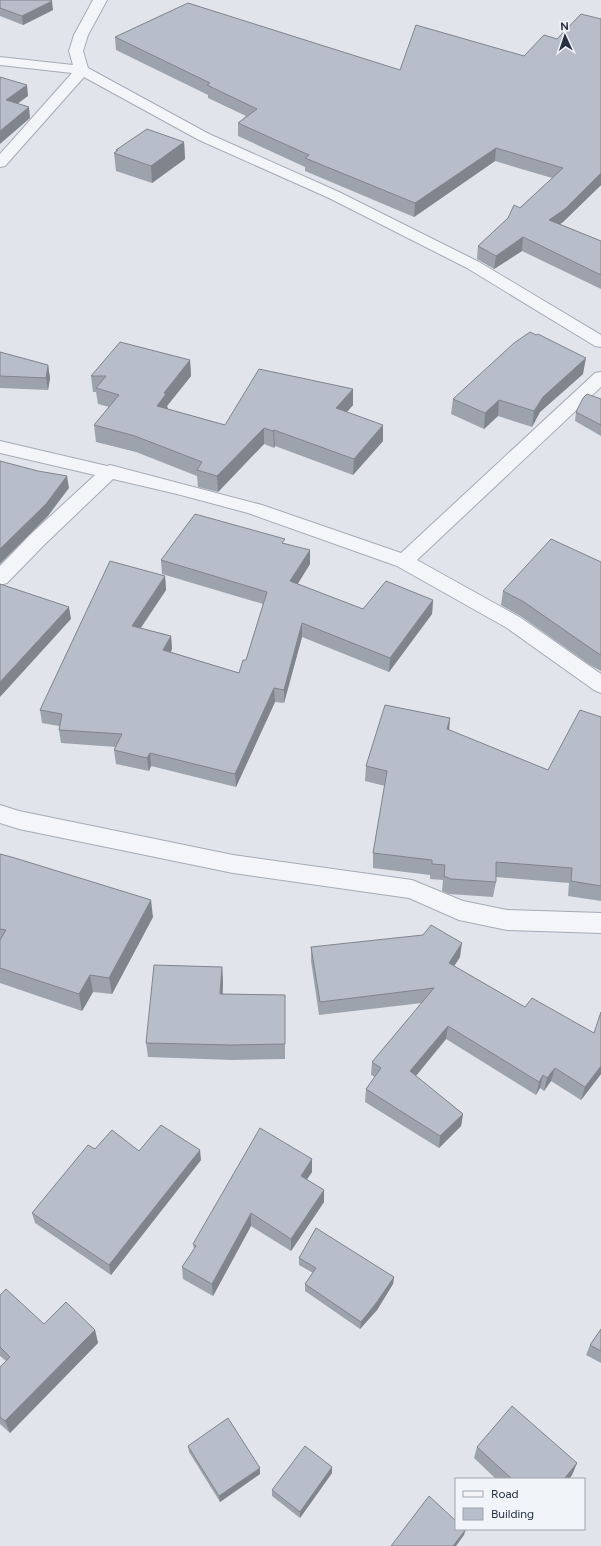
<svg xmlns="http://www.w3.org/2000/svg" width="601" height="1546" font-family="Figtree,sans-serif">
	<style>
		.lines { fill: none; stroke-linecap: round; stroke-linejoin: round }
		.minor-casing { stroke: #a5abb6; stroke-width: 2 }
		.minor { fill: #f4f5f9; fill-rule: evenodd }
		.wall { fill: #9da3ad }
		.shaded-wall { fill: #80848d }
		.building { fill: #b7bdc9; stroke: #80848d }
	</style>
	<rect width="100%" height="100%" fill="#e1e4eb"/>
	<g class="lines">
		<g class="minor-casing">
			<g id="minor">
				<polygon points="93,0 107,0 88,35 83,51 88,68 209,134 339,192 479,262 601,335 601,347 595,346 467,268 329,198 199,140 84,77 5,166 0,167 0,154 72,73 0,65 0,57 73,65 69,51 74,35"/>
				<polygon points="601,372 601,387 417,560 521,618 601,674 601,693 594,690 507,628 397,566 248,513 177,494 113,479 45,544 7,583 0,585 0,566 31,534 95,475 0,453 0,441 107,466 110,465 262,505 401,553 595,373"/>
				<polygon points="0,805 19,811 233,855 412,880 463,901 507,910 601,913 601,933 507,930 459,920 409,898 233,873 19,829 0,823"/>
			</g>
		</g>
		<use href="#minor" class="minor"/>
	</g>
	<g class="wall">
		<polygon points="0,0 53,10 23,25 0,16"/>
		<polygon points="601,19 601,185 563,222 560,224 601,241 601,289 522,251 494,269 477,259 478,246 552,178 495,161 414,217 305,171 305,167 238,136 238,123 246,116 208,98 208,95 116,50 115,37 400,70 524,56 557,39"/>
		<polygon points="184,142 185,159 152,183 116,171 114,153 116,152 116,150"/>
		<polygon points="0,352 48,365 50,378 48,390 0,388"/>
		<polygon points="190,360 191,376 167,406 168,409 225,425 353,405 347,412 383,441 353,475 275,446 274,448 264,444 218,492 198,487 197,476 136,452 96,442 94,425 109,407 98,404 96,392 93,392 91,376"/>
		<polygon points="583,374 540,412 532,427 498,416 484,429 451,414 453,399"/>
		<polygon points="601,399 601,436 575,421 576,412"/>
		<polygon points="285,543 310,564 297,584 363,609 433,600 432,614 389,672 302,637 284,703 275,702 236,787 151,766 149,771 116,764 114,750 116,747 61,743 59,730 59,726 42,723 40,710 165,576 166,590 141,628 171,636 172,649 171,652 239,673 246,660 263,604 162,574 161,560"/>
		<polygon points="601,562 601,671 590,665 522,617 501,605 503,591"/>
		<polygon points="601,717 601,901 568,896 569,883 496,877 496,882 493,897 449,894 442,891 443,880 430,879 430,875 373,868 373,853 385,786 365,781 366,766 449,730 548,770"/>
		<polygon points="0,854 153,917 112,994 93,992 82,1011 0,983"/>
		<polygon points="311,947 460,957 454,966 525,1007 594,1033 601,1012 601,1074 581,1100 551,1081 544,1091 540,1088 536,1095 446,1039 416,1076 463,1114 461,1126 439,1148 365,1102 366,1089 375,1077 371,1075 372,1062 422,1003 319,1015 311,961"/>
		<polygon points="222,967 223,982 223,994 285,995 285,1059 232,1060 148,1057 146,1043"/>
		<polygon points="95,1149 139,1151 201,1160 111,1275 35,1223 32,1213"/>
		<polygon points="312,1159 312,1172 307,1179 324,1202 291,1251 251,1226 213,1296 183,1279 182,1267 194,1249 193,1244"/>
		<polygon points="299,1258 394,1277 393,1284 377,1310 360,1329 305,1291 305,1284 313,1273 299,1265"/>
		<polygon points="0,1295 44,1324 95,1330 98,1343 10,1433 0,1424 0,1367 6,1361 0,1356"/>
		<polygon points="601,1329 601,1363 586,1355 590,1345"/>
		<polygon points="188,1446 260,1474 220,1502 189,1452"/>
		<polygon points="477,1447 577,1463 572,1475 569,1479 496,1479 474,1458"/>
		<polygon points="332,1473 300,1518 272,1496 272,1490"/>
	</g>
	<g class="shaded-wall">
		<polygon points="52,1 53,10 23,25 22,16"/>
		<polygon points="27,85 28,96 8,111 6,100"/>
		<polygon points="29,107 30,118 0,144 0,131"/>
		<polygon points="184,142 185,159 152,183 151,166"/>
		<polygon points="496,148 495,161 414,217 415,203"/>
		<polygon points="601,173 601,185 563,222 547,233 549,220"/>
		<polygon points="523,237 522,251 494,269 496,256"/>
		<polygon points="586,358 583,374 540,412 532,427 534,411 543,397"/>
		<polygon points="190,360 191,376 167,406 168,410 157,406 164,393"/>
		<polygon points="48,365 50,378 48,390 46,378"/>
		<polygon points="353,389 353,405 336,424 336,408"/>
		<polygon points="499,400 498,416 484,429 485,413"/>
		<polygon points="383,425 383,441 353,475 354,459"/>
		<polygon points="264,428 264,444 218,492 217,476"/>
		<polygon points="274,430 275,446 274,448 273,431"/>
		<polygon points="67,476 69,488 48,516 0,564 0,549"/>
		<polygon points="310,550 310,564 291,595 290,581"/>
		<polygon points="165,576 166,590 133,639 132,626"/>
		<polygon points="433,600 432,614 389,672 390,658"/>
		<polygon points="69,607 71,619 0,697 0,682"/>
		<polygon points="302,623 302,637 284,703 284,690"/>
		<polygon points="171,636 172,649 164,663 163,650"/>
		<polygon points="274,688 275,702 236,787 235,774"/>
		<polygon points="450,718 449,734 447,729"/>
		<polygon points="150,753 151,766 149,771 147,758"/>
		<polygon points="151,900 153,917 112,994 109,978"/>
		<polygon points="462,943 460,957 447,977 449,963"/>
		<polygon points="222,967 223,982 221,1009 220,994"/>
		<polygon points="90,975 93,992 82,1011 79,994"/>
		<polygon points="448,1026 446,1039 409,1084 410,1071"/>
		<polygon points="601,1066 601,1074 581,1100 585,1087"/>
		<polygon points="555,1068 551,1081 544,1091 547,1078"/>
		<polygon points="543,1075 540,1088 536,1095 539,1082"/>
		<polygon points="463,1114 461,1126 439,1148 440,1136"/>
		<polygon points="200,1150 201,1160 111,1275 109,1265"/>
		<polygon points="312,1159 312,1172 301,1188 301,1176"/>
		<polygon points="324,1190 324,1202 291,1251 291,1239"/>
		<polygon points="251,1213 251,1226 213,1296 212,1284"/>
		<polygon points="394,1277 393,1284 377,1310 360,1329 361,1322"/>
		<polygon points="95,1330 98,1343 10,1433 5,1421"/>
		<polygon points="577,1463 572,1475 569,1479 564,1479"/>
		<polygon points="332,1467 332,1473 300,1518 300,1512"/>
		<polygon points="260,1468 260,1474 220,1502 219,1496"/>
		<polygon points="466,1529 464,1535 456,1546 453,1546"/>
	</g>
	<g class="building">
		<polygon points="0,0 51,0 52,1 22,16 0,8"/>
		<polygon points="188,3 400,70 416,25 524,56 544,35 557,39 581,14 601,19 601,173 565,209 549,220 601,241 601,275 523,237 496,256 478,246 508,218 514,205 520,208 563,168 496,148 415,203 305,158 309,155 238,123 257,109 207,85 210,83 115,37"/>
		<polygon points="0,77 27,85 6,100 29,107 0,131"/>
		<polygon points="147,129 184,142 151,166 114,153 118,150 116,150"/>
		<polygon points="530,332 536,335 538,334 586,358 543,397 534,411 499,400 485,413 453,399 514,343"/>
		<polygon points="120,342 190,360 164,393 166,394 157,406 225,425 259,369 353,389 336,408 383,425 354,459 274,430 273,431 264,428 217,476 197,470 202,462 135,436 94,425 119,395 96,388 106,376 91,376"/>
		<polygon points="0,352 48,365 46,378 0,376"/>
		<polygon points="587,394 601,399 601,425 576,412 583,398"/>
		<polygon points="0,461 38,471 67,476 46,504 0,549"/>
		<polygon points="195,514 285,539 282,543 310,550 290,581 363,609 386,581 433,600 390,658 302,623 284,690 274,688 235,774 150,753 147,758 114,750 122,734 59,730 62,714 40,710 110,561 165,576 132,626 171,636 163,650 239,673 243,660 246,660 267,592 161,560"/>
		<polygon points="551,539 601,562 601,655 593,650 524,602 503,591"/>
		<polygon points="0,584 69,607 0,682"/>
		<polygon points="385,705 450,718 447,729 548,770 580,710 601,717 601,886 571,881 572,868 496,862 496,882 451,879 444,876 445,865 432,864 432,860 373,853 387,771 366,766"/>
		<polygon points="0,854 15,858 151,900 109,978 90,975 79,994 0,968 0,940 6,930 0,929"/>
		<polygon points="431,925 462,943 449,963 525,1007 532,998 594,1033 601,1012 601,1066 585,1087 555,1068 547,1078 543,1075 539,1082 448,1026 410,1071 463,1114 440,1136 366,1089 381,1068 372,1062 434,988 320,1002 311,947 423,935"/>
		<polygon points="154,965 222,967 220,994 285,995 285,1044 231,1045 146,1043"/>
		<polygon points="161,1125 200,1150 109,1265 32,1213 88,1145 95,1149 112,1130 139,1151"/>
		<polygon points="260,1128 312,1159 301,1176 324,1190 291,1239 251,1213 212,1284 182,1267 196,1246 193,1244"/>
		<polygon points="316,1228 394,1277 377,1302 361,1322 305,1284 316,1268 299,1258"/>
		<polygon points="6,1289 44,1324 66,1302 95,1330 5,1421 0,1417 0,1367 10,1357 0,1347 0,1295"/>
		<polygon points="601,1329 601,1351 590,1345"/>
		<polygon points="512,1406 577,1463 564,1479 512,1479 477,1447"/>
		<polygon points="228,1418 260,1468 219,1496 188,1446"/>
		<polygon points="305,1446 332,1467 300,1512 272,1490"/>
		<polygon points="429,1496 456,1521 456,1529 466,1529 453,1546 391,1546"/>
	</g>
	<rect x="455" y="1478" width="130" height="52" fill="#f1f4f8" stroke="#a0a6b0"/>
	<rect x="463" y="1491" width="20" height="6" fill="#f4f5f9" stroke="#a0a6b0"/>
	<text x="491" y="1498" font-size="12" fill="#273144">Road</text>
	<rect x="463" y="1508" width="20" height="12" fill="#b7bdc9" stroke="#a0a6b0"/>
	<text x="491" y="1518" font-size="12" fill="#273144">Building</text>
	<g transform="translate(565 36) rotate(357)" stroke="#f1f4f8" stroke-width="3" paint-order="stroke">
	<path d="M0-3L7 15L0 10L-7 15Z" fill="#273144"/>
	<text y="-6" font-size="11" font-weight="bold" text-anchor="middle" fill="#273144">N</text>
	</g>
</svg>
